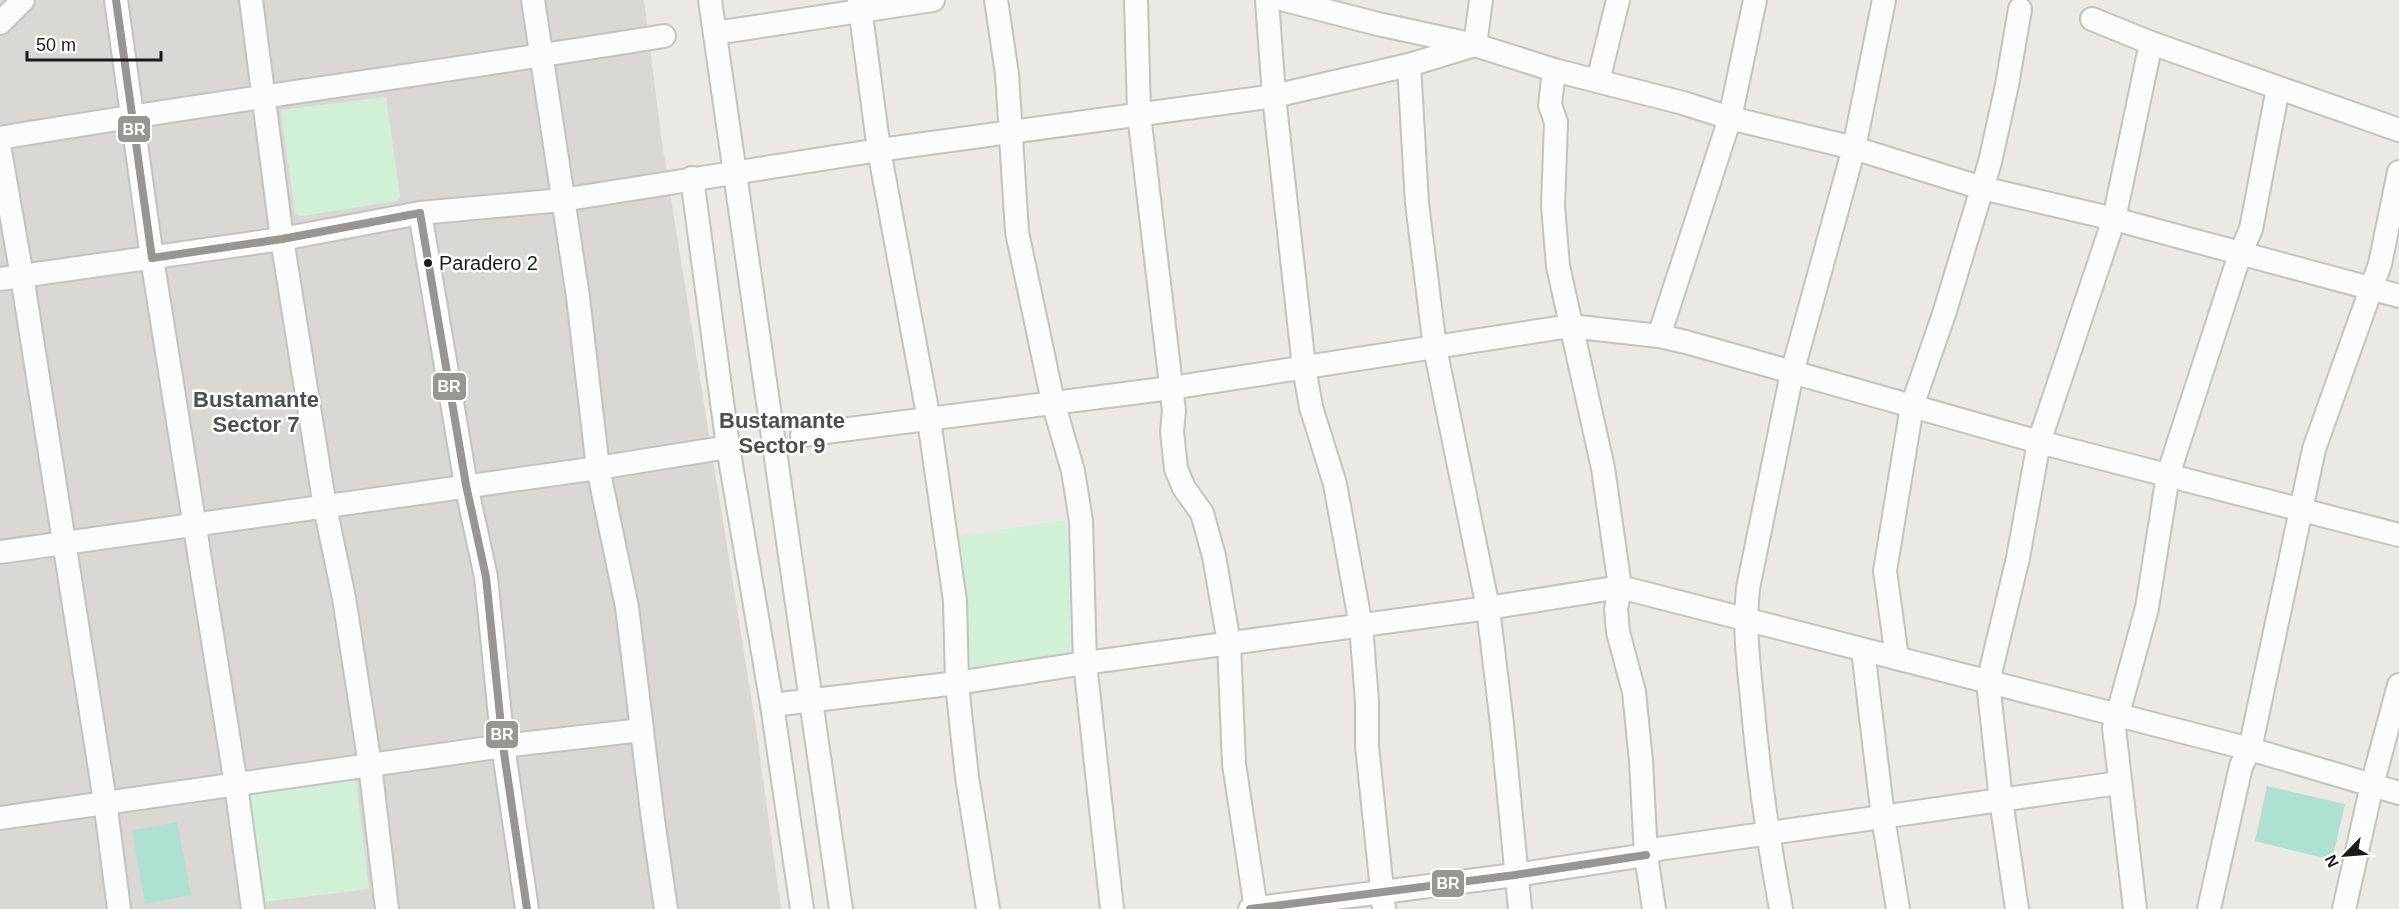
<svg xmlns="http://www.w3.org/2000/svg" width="2399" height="909" font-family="Arial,sans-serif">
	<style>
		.residential { fill: #d9d8d5 }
		.park { fill: #d1f1d6 }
		.pitch { fill: #afe1d3 }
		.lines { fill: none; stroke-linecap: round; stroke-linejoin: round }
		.minor-casing { stroke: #c2c2bf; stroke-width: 26 }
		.minor { stroke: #fcfcfb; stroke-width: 22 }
		.bus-1-casing { stroke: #fff; stroke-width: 12 }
		.bus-1 { stroke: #989691; stroke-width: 8 }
		.bus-dot { fill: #1b1b1b; stroke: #fff; stroke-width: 2 }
		.labels { text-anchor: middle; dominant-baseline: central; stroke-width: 5; stroke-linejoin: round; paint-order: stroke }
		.bus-label { font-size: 20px; fill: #1b1b1b; stroke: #fff; text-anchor: start }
		.neighbourhood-label { font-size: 22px; font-weight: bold; fill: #4e4e4e; stroke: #fff }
		.line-badge { stroke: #fff; stroke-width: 2 }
		.badge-label { font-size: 16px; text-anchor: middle; font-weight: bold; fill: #fff }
	</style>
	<rect width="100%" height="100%" fill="#eae9e3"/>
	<polygon class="residential" points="0,0 644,0 662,143 754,714 781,909 0,909"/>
	<g class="park">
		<polygon points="386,97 400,196 397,201 301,216 295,214 281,110"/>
		<polygon points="1065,520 1074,580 1080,654 970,668 966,600 954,537"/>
		<polygon points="356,780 369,889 262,902 248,793"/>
	</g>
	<g class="pitch">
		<polygon points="2267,786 2345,804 2332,860 2255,841"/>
		<polygon points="177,822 191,895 145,904 132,830"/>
	</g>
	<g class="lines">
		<g class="minor-casing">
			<g id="minor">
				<polyline points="116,0 152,258 236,785 253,909"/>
				<polyline points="251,0 282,239 325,507 344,598 370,765 387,909"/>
				<polyline points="533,0 578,297 598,468 627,607 653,820 666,909"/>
				<polyline points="710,0 841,909"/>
				<polyline points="859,0 879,150 929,420 955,601 957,683 961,722 967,777 988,909"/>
				<polyline points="996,0 1007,74 1017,232 1053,402 1073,471 1081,521 1085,663 1112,909"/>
				<polyline points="1136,0 1139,114 1174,411 1172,432 1176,469 1184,488 1202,513 1214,556 1229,643 1234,764 1256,909"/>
				<polyline points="1267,0 1274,96 1304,367 1311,407 1335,484 1361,626 1367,701 1367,746 1384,909"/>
				<polyline points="1285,0 1378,24 1475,45 1554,70 1683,103 1730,118 1854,148 1982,188 2114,219 2399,296"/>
				<polyline points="2092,19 2151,43 2399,130"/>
				<polyline points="0,23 23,0"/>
				<polyline points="715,33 933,0"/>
				<polyline points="1475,45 1481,0"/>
				<polyline points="1409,65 1417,203 1435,348 1488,608 1502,724 1520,909"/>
				<polyline points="1554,70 1550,105 1556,122 1553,206 1558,266 1603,468 1620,587 1616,609 1618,632 1634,692 1641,761 1646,855 1654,909"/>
				<polyline points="1598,81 1618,0"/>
				<path d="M0,138c221,-37 443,-66 664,-102"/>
				<polyline points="0,151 22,276 105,801 119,909"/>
				<polyline points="692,178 728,447 772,705 802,909"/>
				<polyline points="420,213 466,485 486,577 503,746 527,909"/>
				<polyline points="0,279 282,239 420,213 562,200 879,150 1274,96 1409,65 1475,45"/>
				<polyline points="1659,336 1730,118 1755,0"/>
				<polyline points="802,435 1171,388 1570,326 1659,336 1686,342 2039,442 2399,535"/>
				<polyline points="0,552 598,468 728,447"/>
				<polyline points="1863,650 1883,817 1898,909"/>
				<polyline points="1897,658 1885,571 1912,406 1944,314 1990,162 2007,85 2020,9"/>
				<polyline points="772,705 957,683 1085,663 1488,608 1620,587 2250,749 2399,793"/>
				<polyline points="0,818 503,746 642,730"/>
				<polyline points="1250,909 1515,875 1646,855 1658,849 2119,783"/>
				<path d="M1781,909c-13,-70 -23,-140 -29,-210 -4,-39 -8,-72 -4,-111l44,-215 62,-225 30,-148"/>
				<polyline points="2017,909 2001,800 1988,682 2018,558 2039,442 2114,219 2151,43"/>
				<polyline points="2135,909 2114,728 2147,608 2168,475 2240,254 2251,229 2278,88"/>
				<polyline points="2209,909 2241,766 2250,749 2314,449 2380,264 2399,172"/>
				<polyline points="2344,909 2372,785 2399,685"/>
			</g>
		</g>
		<use href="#minor" class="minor"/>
		<g class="bus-1-casing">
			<g id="bus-1">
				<polyline points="116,0 152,258"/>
				<polyline points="420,213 466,485 486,577 503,746 527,909"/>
				<polyline points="152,258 282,239 420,213"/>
				<polyline points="1250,909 1515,875 1646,855"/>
			</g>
		</g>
		<use href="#bus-1" class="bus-1"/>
	</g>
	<circle class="bus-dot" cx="428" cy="263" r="5"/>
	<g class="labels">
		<g class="bus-label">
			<text x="439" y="263">Paradero 2</text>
		</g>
		<g class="neighbourhood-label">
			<text x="256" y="399">Bustamante<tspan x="256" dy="25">Sector 7</tspan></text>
			<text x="782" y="420">Bustamante<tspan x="782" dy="25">Sector 9</tspan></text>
		</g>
	</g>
	<g class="line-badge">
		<rect x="117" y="115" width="34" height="28" rx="6" fill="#989691"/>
		<rect x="432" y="372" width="35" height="29" rx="6" fill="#989691"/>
		<rect x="485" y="720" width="34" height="29" rx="6" fill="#989691"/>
		<rect x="1431" y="869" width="34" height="29" rx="6" fill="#989691"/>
	</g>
	<g class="badge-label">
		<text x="134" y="135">BR</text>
		<text x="449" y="392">BR</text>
		<text x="502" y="740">BR</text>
		<text x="1448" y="889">BR</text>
	</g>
	<g transform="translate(2345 855) rotate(245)" stroke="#ffffff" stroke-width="4.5" paint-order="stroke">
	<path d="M0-4.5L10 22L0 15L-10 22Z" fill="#1b1b1b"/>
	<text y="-9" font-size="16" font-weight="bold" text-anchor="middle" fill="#1b1b1b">N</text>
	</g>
	<path d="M27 51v9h134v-9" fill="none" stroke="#1b1b1b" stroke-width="3"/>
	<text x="36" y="51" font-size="18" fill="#1b1b1b" stroke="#ffffff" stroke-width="4.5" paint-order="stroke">50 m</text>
</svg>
